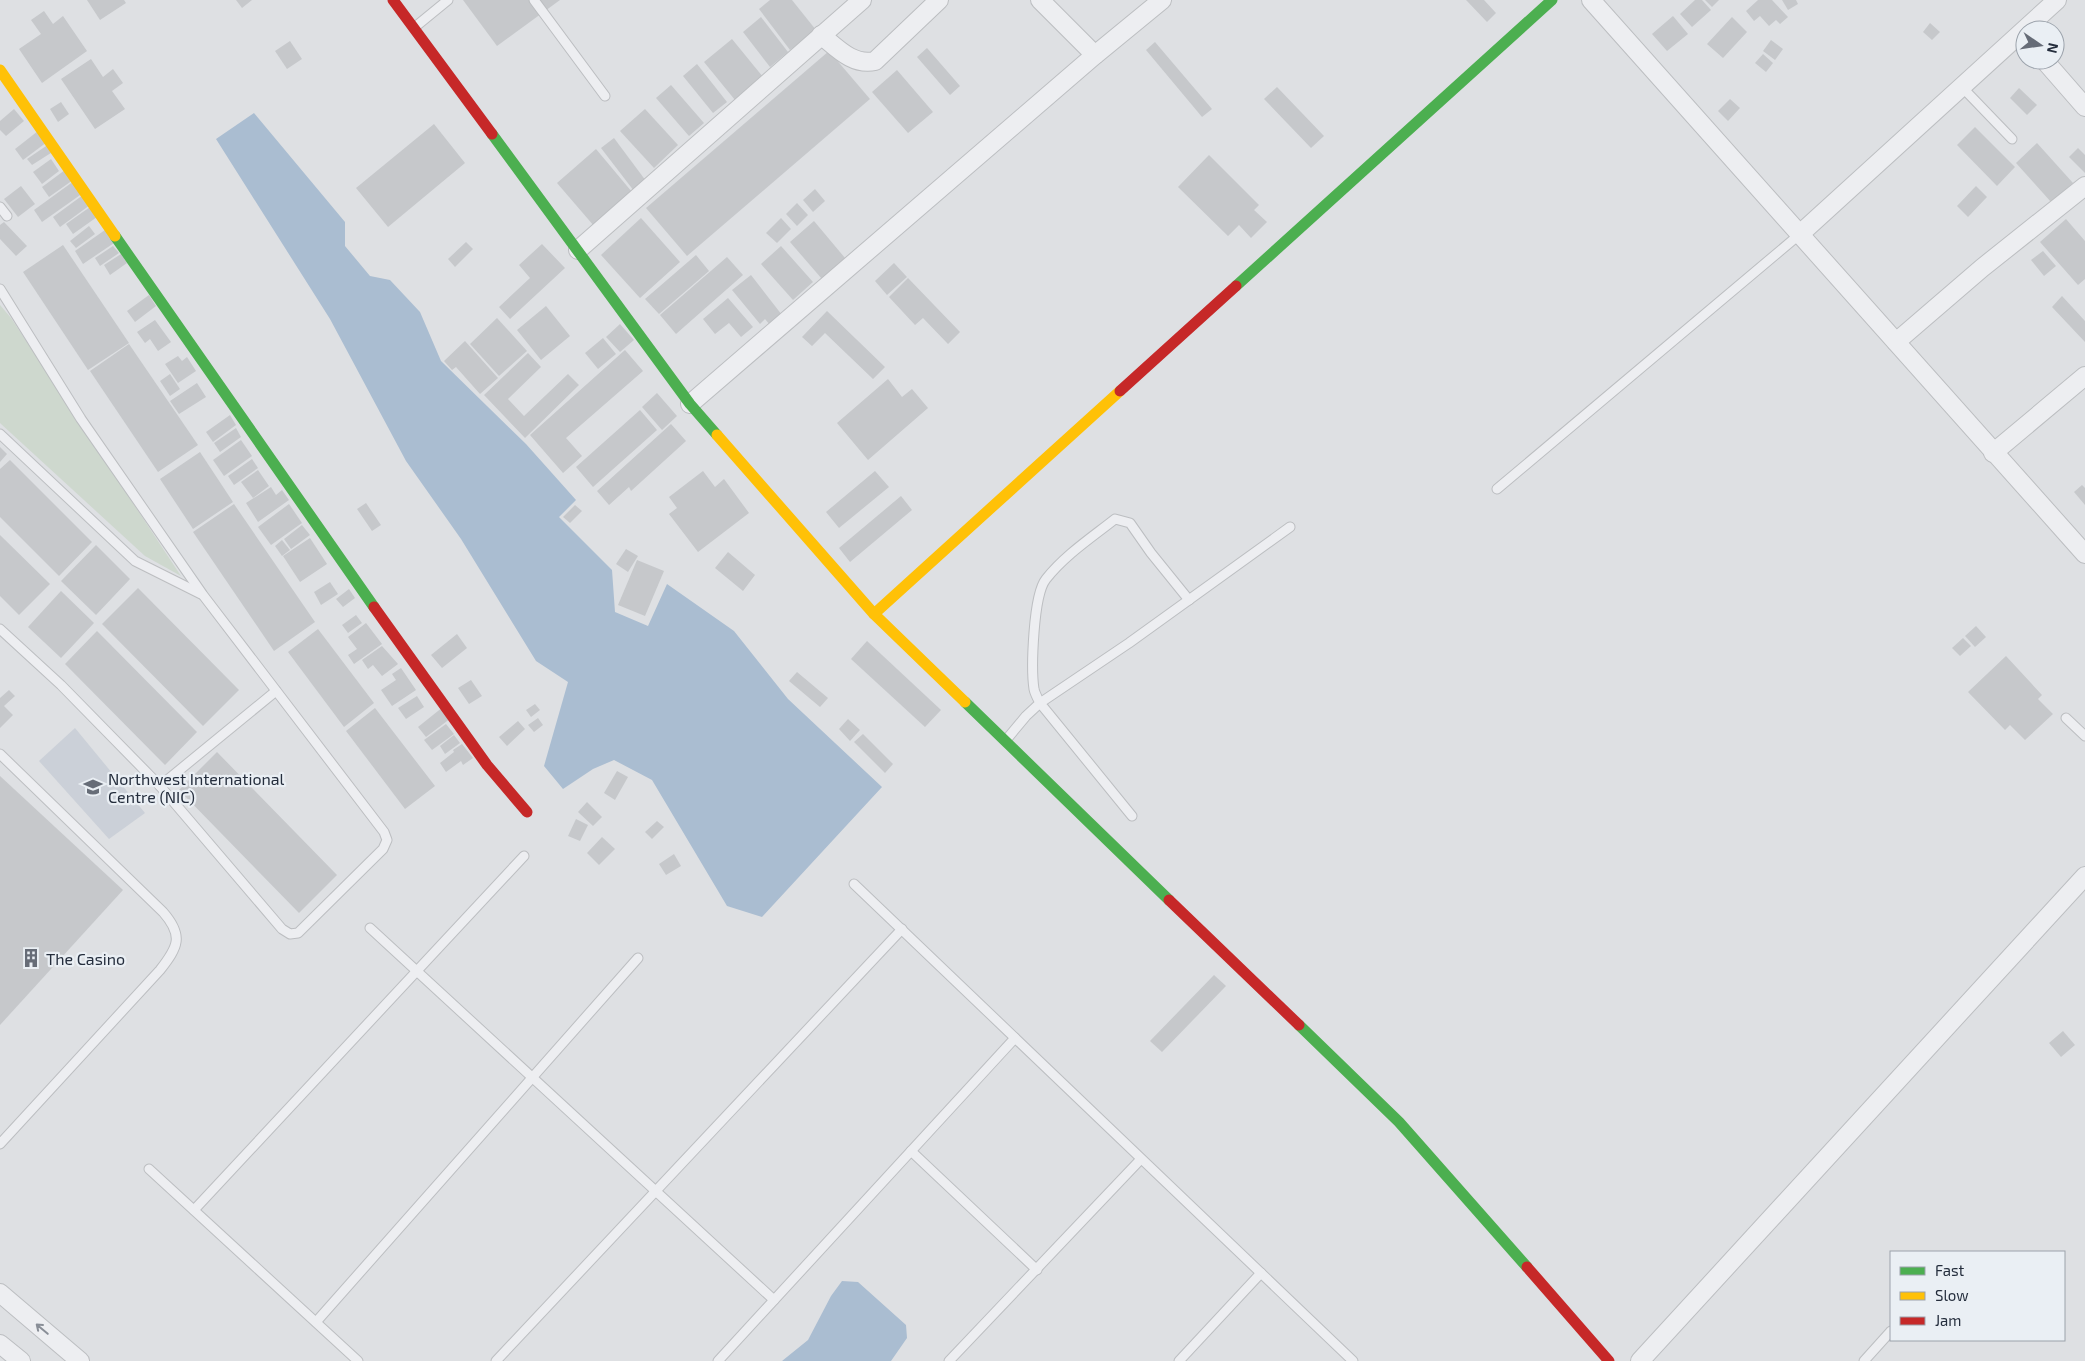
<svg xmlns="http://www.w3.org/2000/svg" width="2085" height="1361" font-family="'Exo 2',sans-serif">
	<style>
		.built { fill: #cbd0d8 }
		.green { fill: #ced8ce }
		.water { fill: #aabdd1 }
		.building { fill: #c6c8cb }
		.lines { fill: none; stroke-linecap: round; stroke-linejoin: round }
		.lane-casing { stroke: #bcbec1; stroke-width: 11 }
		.street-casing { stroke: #bcbec1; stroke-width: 20 }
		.lane { stroke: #edeef1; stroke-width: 9 }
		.street { stroke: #edeef1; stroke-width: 18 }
		.fast { stroke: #4caf50; stroke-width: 11 }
		.slow { stroke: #ffc107; stroke-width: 11 }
		.jam { stroke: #c62828; stroke-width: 11 }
		.oneway { stroke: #898e97 }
		.labels { text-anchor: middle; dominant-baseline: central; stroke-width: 4.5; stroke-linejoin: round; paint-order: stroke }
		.poi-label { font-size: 16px; fill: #252e3d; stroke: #eaeff4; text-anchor: start }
	</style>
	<rect width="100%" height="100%" fill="#dee0e3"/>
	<polygon class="built" points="75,728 145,813 109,839 39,761"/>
	<polygon class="green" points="0,305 11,318 181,576 145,556 0,423"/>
	<g class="water">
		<polygon points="254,113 345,222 345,246 370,276 390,280 420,312 441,361 526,444 576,500 559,517 612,570 615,612 648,626 667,584 734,631 788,699 882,787 762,917 727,906 652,780 614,760 593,769 563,789 544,766 568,682 536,661 461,539 406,461 330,319 216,139"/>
		<polygon points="842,1281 858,1282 906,1325 907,1338 891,1361 782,1361 808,1340 831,1296"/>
	</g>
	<g class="building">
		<polygon points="87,0 124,0 126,3 100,20"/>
		<polygon points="236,0 252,0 242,8"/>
		<polygon points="463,0 560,0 497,46"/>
		<polygon points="770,0 792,0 816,30 790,50 759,9"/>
		<polygon points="1466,0 1484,0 1496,13 1487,22"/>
		<polygon points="1695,0 1702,0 1711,10 1692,27 1680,14"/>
		<polygon points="1705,0 1719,0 1712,7"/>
		<polygon points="1758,0 1772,0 1788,17 1780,24 1776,20 1769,26 1760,16 1754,21 1746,11"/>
		<polygon points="1782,0 1796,0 1798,4 1788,10"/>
		<polygon points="44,11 53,24 63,16 87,51 42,83 19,49 41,34 31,20"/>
		<polygon points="1673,16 1688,34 1667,51 1652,34"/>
		<polygon points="761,17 788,52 770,67 743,32"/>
		<polygon points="1732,17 1747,32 1723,58 1707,44"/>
		<polygon points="1930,23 1940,32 1932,40 1923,32"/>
		<polygon points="732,39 763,77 735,100 704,62"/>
		<polygon points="1771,40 1783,49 1775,60 1763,51"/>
		<polygon points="290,41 302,59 287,69 275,51"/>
		<polygon points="1155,42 1212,109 1202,117 1146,50"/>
		<polygon points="927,48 960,86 950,95 917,57"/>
		<polygon points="829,51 870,99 687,256 646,208"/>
		<polygon points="1763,54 1773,63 1766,72 1755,63"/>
		<polygon points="91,59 103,77 113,69 123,83 112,91 125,109 95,129 61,79"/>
		<polygon points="697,64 727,102 713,113 683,76"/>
		<polygon points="897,70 933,112 908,133 872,92"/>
		<polygon points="671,85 704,123 689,136 656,98"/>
		<polygon points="1277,87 1324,136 1311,148 1264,99"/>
		<polygon points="2019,88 2037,105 2027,115 2010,98"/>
		<polygon points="1730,99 1740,108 1728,121 1718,111"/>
		<polygon points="61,102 69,114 58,122 50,109"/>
		<polygon points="14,109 24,121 6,136 0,130 0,121"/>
		<polygon points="645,109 678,145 654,168 620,131"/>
		<polygon points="434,124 465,163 388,227 356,188"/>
		<polygon points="1975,127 2015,167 1997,186 1957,145"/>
		<polygon points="38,131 47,142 23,160 15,149"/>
		<polygon points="614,138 646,181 634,191 601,148"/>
		<polygon points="2037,143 2073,183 2051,202 2016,163"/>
		<polygon points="49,144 54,151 32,165 27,159"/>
		<polygon points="2078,148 2085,155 2085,173 2069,157"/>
		<polygon points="596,149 632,192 594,226 557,183"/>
		<polygon points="1209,155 1259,205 1254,210 1267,222 1251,238 1239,225 1228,236 1178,187"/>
		<polygon points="51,159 59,171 42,184 33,172"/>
		<polygon points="65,170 73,180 49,197 42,187"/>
		<polygon points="74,181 83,193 42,222 34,210"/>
		<polygon points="21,186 35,204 18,217 4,199"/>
		<polygon points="1976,186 1987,197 1968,217 1957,206"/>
		<polygon points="815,189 825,201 813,212 803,200"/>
		<polygon points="83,195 90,205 60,227 53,217"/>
		<polygon points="797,203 808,215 797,226 786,214"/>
		<polygon points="90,207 97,217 73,234 66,224"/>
		<polygon points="641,218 680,262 640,298 601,255"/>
		<polygon points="781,218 791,229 777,243 766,233"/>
		<polygon points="2066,219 2085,241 2085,279 2078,285 2040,242"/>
		<polygon points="814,221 845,258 822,279 790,242"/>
		<polygon points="4,222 27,246 16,256 0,239 0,225"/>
		<polygon points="89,226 95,234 76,248 70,241"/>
		<polygon points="105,230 114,243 83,264 75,251"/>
		<polygon points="466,242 473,249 455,267 448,259"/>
		<polygon points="542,244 565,268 510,319 499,307 530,278 519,265"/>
		<polygon points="63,245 129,343 88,370 23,272"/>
		<polygon points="113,246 119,253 100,266 95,258"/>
		<polygon points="781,246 813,282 793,300 761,264"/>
		<polygon points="2043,251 2056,266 2044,276 2031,260"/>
		<polygon points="121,254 127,263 110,275 104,265"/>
		<polygon points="696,255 709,271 659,314 645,299"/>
		<polygon points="727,257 743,275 676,334 660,315"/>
		<polygon points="894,263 907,277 887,295 875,281"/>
		<polygon points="751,275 782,315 770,325 765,319 760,324 732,290"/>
		<polygon points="908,278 960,332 948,344 923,318 915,325 889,297"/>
		<polygon points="149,295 156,306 135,322 127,311"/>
		<polygon points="2062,296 2085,321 2085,342 2052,307"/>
		<polygon points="728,298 753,327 741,337 729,323 715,334 703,319"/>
		<polygon points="546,306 570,336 541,360 517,330"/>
		<polygon points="827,311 885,367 873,379 825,333 812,346 802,337"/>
		<polygon points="497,318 527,351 499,376 470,344"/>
		<polygon points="155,320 171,342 158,351 150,339 145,343 137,332"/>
		<polygon points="620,324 634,340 620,352 606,337"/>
		<polygon points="603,338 616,354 598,369 585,353"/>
		<polygon points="465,341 498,378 480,394 456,367 452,370 444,361"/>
		<polygon points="129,344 198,445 158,472 90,371"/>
		<polygon points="625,350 643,371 566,438 582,456 563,473 530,435"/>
		<polygon points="528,353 541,367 508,399 524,416 568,374 579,385 525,438 484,395"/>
		<polygon points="178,356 182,361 187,357 196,371 178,383 165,364"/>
		<polygon points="170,374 180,389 170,396 160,381"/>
		<polygon points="888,379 902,397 912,389 928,408 868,460 837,423"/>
		<polygon points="197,383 206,397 179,414 170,401"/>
		<polygon points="657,393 677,416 662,430 642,407"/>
		<polygon points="640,410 657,430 593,487 576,467"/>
		<polygon points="230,415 236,425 213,442 206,432"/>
		<polygon points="671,424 686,441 631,491 629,487 609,505 597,491"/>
		<polygon points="236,428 241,437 220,452 214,443"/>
		<polygon points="241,440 252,456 224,476 213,460"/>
		<polygon points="0,447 7,454 0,462"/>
		<polygon points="200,452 233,502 193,529 160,479"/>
		<polygon points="252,459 258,468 234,485 228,476"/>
		<polygon points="10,460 92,542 59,576 0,517 0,469"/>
		<polygon points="258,470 269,486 253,498 241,482"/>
		<polygon points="703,471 715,487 724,479 749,513 698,552 669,514 677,508 669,497"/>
		<polygon points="875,471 889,487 839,528 826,512"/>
		<polygon points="2082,485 2085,488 2085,505 2074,492"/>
		<polygon points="271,487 276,495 282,490 289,500 258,522 246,503"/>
		<polygon points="901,496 912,510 850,562 839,548"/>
		<polygon points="366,503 381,525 372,531 357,509"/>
		<polygon points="234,504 315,622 274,651 193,532"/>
		<polygon points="289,504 302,523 271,545 258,527"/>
		<polygon points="575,505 582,511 570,523 563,517"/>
		<polygon points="302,525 310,535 291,549 284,539"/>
		<polygon points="0,535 50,584 19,615 0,596"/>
		<polygon points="310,538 327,564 300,582 283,556"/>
		<polygon points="282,540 290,550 282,556 275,546"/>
		<polygon points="96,545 130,579 96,615 61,581"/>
		<polygon points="626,549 638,556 628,572 616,564"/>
		<polygon points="728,552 755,575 743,591 715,568"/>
		<polygon points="637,560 664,571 645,616 618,605"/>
		<polygon points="330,582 338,594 321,605 314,592"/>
		<polygon points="138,588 239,690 203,726 102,624"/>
		<polygon points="349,589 355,598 343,607 336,599"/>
		<polygon points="61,591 94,623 61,658 28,627"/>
		<polygon points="356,615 362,623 348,633 342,625"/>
		<polygon points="366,623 382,644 354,664 348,655 357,649 348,637"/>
		<polygon points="1976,626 1986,637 1975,647 1965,636"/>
		<polygon points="318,629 374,703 344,727 288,652"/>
		<polygon points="97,631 197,732 165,765 65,664"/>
		<polygon points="457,634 467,648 442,668 431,655"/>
		<polygon points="1963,638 1971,646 1960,656 1952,648"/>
		<polygon points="867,641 941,710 925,727 851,659"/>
		<polygon points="382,646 398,664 382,676 373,665 368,669 362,660"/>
		<polygon points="2006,656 2042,695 2038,699 2053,714 2025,740 2010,725 2005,730 1968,692"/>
		<polygon points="401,668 416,690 392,706 381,690 396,680 392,674"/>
		<polygon points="797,672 828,698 820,707 789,681"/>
		<polygon points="471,680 482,696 469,704 458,688"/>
		<polygon points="9,690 15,696 4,706 13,715 0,728 0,698"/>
		<polygon points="417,696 424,707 406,719 398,708"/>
		<polygon points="535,704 540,710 531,717 526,710"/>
		<polygon points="443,707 451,718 426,737 418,727"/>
		<polygon points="375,708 435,786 405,809 346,731"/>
		<polygon points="538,718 543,725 534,732 528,725"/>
		<polygon points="848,719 860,730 850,741 839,729"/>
		<polygon points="518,721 525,729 507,746 499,737"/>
		<polygon points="446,724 454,734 432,750 424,740"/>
		<polygon points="863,734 893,764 885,773 854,742"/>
		<polygon points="454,735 460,743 445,754 440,746"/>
		<polygon points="462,744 473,758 463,765 461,761 446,772 440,763 454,752 453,750"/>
		<polygon points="217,752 337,875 299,913 179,790"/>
		<polygon points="617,771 628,777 615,800 604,793"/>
		<polygon points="0,776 123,890 0,1025"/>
		<polygon points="587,802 602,817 593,826 578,812"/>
		<polygon points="576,819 588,825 580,841 568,836"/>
		<polygon points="657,821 664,827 652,839 645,832"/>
		<polygon points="602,837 615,849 599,865 587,853"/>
		<polygon points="674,854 681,866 666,875 659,864"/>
		<polygon points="1214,975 1226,986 1162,1052 1150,1041"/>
		<polygon points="2063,1031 2075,1045 2061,1057 2049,1043"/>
	</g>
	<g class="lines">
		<g class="lane-casing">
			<g id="lane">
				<polyline points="534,0 605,96"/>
				<polyline points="415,27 448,0"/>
				<polyline points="1961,86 2012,139"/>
				<polyline points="0,207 7,216"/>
				<polyline points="0,289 81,419 203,595 384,832 387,840 383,849 298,933 290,934 282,929 160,786 61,685 0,629"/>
				<polyline points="0,434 135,561 201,594"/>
				<polyline points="1497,489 1800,234"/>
				<polyline points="2066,718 2085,736"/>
				<path d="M1006,740l20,-24 14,-13c-2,-4 -5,-9 -6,-14 -3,-20 -1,-94 12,-110 19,-24 45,-41 69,-60l15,4 21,30 38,47"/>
				<path d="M0,754l163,158c21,24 15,35 -3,58l-160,174"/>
				<polyline points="160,786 276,691"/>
				<polyline points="1132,816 1040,703 1129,643 1290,527"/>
				<polyline points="854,884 1353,1361"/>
				<polyline points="370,928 774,1300"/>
				<polyline points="911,1151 1037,1270"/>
				<polyline points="149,1169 358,1361"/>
				<polyline points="194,1210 524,856"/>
				<polyline points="316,1322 638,958"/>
				<polyline points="496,1361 902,929"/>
				<polyline points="718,1361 1015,1038"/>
				<polyline points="949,1361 1141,1159"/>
				<polyline points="1179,1361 1261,1273"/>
				<polyline points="1864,1361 1891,1331"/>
			</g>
		</g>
		<g class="street-casing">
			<g id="street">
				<polyline points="1040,0 1095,55"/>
				<polyline points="1591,0 2085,554"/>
				<path d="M821,35c16,13 32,31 54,26l64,-61"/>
				<polyline points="2044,60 2085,107"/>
				<polyline points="1800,234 2057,0"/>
				<polyline points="578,250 862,0"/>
				<polyline points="1896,342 1982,268 2085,186"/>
				<polyline points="690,404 1095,55 1162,0"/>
				<polyline points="1993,453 2085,376"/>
				<polyline points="0,1293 80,1361"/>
				<polyline points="0,1344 21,1361"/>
				<polyline points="1640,1361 2085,876"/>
			</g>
		</g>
		<use href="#lane" class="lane"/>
		<use href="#street" class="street"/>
		<g class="fast">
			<polyline points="492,134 690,404 717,435"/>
			<polyline points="115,236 374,607"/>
			<polyline points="1236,286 1552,0"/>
			<polyline points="965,702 1169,900"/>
			<polyline points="1299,1025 1399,1122 1527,1267"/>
		</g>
		<g class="slow">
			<polyline points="0,70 115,236"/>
			<polyline points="717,435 874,614 965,702"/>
			<polyline points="874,614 1120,391"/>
		</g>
		<g class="jam">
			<polyline points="393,0 492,134"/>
			<polyline points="1120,391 1236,286"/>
			<polyline points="374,607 487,765 527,812"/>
			<polyline points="1169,900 1299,1025"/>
			<polyline points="1527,1267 1609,1361"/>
		</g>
	</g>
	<defs><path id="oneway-shaft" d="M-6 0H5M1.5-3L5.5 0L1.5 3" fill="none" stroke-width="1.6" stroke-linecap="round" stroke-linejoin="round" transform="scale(1.25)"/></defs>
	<use class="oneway" href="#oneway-shaft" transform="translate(42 1329) rotate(-140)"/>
	<defs>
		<g id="university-bare" transform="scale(1.5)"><path d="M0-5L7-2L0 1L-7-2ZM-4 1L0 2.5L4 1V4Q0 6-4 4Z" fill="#666c77" stroke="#eaeff4" stroke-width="2.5" paint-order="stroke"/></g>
		<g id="building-bare" transform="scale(1.5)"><path d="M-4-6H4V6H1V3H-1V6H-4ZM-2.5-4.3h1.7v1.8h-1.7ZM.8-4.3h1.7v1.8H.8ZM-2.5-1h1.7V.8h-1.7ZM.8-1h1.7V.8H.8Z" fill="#666c77" stroke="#eaeff4" stroke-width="2.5" paint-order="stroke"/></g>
	</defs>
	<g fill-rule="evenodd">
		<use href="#university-bare" x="93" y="787"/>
		<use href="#building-bare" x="31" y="958"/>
	</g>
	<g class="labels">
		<g class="poi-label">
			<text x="108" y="778">Northwest International<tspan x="108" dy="18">Centre (NIC)</tspan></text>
			<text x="46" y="958">The Casino</text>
		</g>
	</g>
	<rect x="1890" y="1251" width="175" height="90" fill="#eaeff4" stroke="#9ba2ab"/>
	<rect x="1900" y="1267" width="25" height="8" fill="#4caf50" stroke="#9ba2ab"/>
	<text x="1935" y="1276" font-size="15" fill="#252e3d">Fast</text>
	<rect x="1900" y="1292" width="25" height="8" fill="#ffc107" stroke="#9ba2ab"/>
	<text x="1935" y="1301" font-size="15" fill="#252e3d">Slow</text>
	<rect x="1900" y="1317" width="25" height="8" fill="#c62828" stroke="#9ba2ab"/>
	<text x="1935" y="1326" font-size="15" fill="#252e3d">Jam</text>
	<g transform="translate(2040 45) rotate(103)"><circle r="24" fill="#eaeff4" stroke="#9ba2ab"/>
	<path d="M0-4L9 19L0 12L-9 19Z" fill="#666c77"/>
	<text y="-8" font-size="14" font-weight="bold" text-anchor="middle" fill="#252e3d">N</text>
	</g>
</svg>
